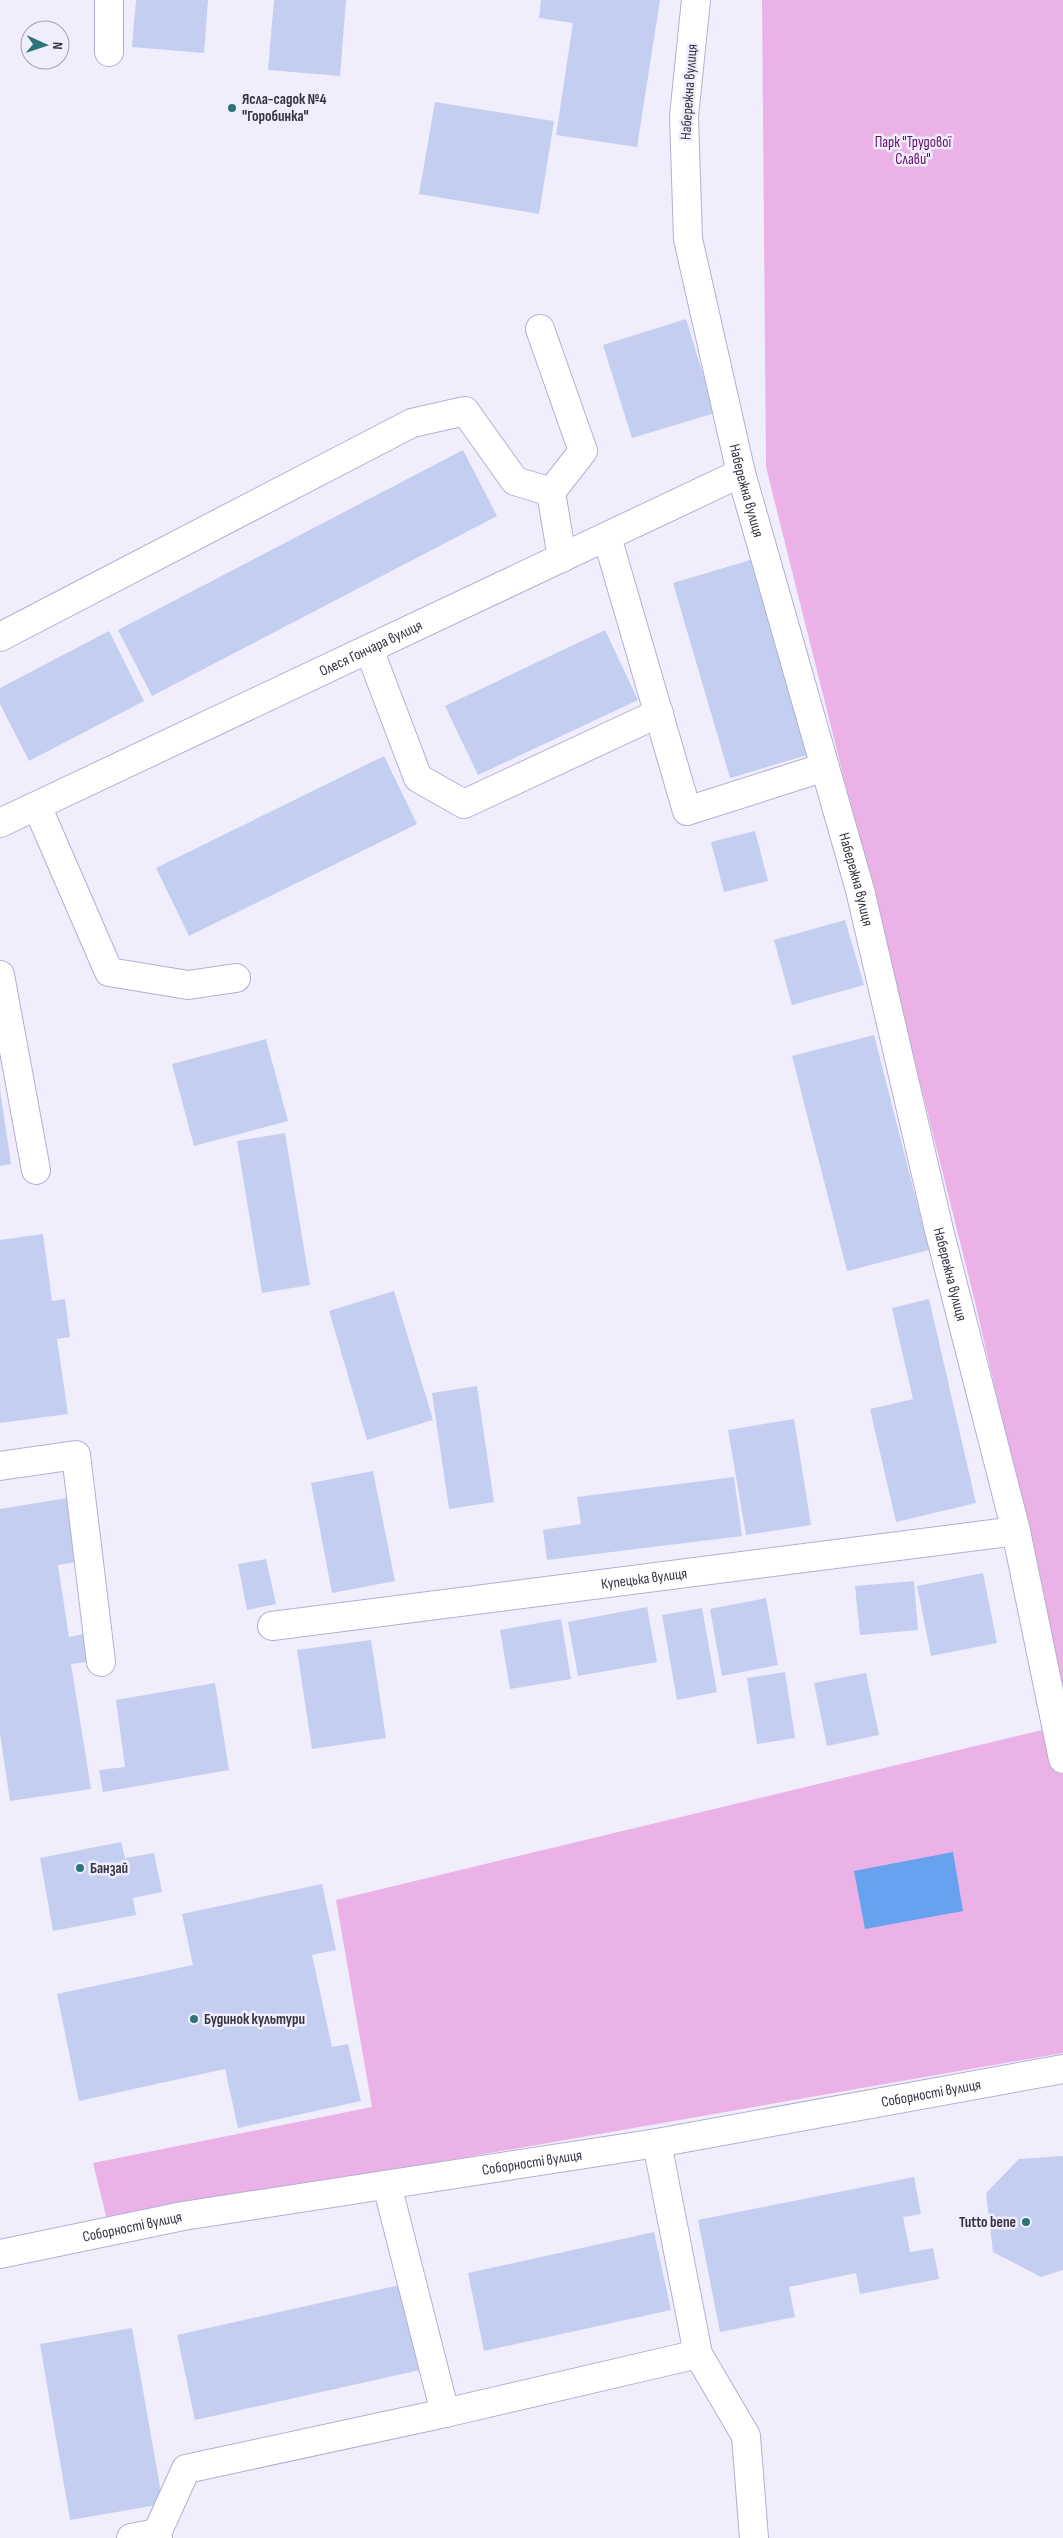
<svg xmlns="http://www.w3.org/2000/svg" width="1063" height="2538" font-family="'Sofia Sans Condensed',sans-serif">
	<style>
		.green { fill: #ebb2e8 }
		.water { fill: #66a2ee }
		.building { fill: #c4cef1 }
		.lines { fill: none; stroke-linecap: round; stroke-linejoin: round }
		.minor-casing { stroke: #b4afd2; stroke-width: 30 }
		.minor { stroke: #fff; stroke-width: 28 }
		.poi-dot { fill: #2b757a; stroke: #f0eefd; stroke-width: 2 }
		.labels { text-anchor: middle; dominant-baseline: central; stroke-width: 5; stroke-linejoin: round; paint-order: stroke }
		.street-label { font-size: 15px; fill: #363442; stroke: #f0eefd }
		.poi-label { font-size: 15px; font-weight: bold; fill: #363442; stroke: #f0eefd; text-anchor: start }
		.park-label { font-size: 15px; fill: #680c69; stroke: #f0eefd }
	</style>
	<rect width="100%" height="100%" fill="#f0eefd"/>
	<g class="green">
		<polygon points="762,0 1063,0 1063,1702 1028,1532 975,1302 766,467"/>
		<polygon points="1063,1725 1063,2053 107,2220 93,2163 372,2107 336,1900"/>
	</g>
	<polygon class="water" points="953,1852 963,1911 865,1929 854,1871"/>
	<g class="building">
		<polygon points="136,0 208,0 204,53 132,47"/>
		<polygon points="274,0 346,0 340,76 268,70"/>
		<polygon points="541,0 660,0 637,147 556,135 573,23 539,18"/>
		<polygon points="435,102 554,121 539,214 419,194"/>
		<polygon points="686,319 715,413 632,438 603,345"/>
		<polygon points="463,450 497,516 152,696 118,630"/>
		<polygon points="757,558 814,753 730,778 673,583"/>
		<polygon points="605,630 638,700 478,775 445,706"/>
		<polygon points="109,631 144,701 29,761 0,704 0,688"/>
		<polygon points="384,756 417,824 189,936 156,868"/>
		<polygon points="755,831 768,881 724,892 711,842"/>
		<polygon points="845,920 864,985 792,1005 774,940"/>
		<polygon points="874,1035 929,1250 847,1271 792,1056"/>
		<polygon points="266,1039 288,1121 194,1146 172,1064"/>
		<polygon points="0,1089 11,1164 0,1166"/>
		<polygon points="285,1133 310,1285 262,1293 237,1141"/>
		<polygon points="43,1234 52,1301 65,1299 70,1337 57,1339 68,1414 0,1423 0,1240"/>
		<polygon points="394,1291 433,1420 367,1440 329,1311"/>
		<polygon points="929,1299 976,1503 896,1522 870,1409 913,1399 892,1308"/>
		<polygon points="477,1386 494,1502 449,1509 432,1393"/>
		<polygon points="794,1419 811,1525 746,1535 728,1430"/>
		<polygon points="373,1471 395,1581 332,1593 311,1483"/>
		<polygon points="734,1477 742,1536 547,1560 543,1530 581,1524 577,1497"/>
		<polygon points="67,1498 77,1562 58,1565 69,1637 83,1634 87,1662 71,1664 91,1789 10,1801 0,1734 0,1509"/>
		<polygon points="266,1559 276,1604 247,1610 238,1564"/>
		<polygon points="983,1573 997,1643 931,1656 917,1586"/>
		<polygon points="914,1581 918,1630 860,1635 855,1586"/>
		<polygon points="766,1598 778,1665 722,1676 710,1609"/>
		<polygon points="647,1607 657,1662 578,1676 568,1622"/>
		<polygon points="702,1608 717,1692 677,1700 662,1615"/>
		<polygon points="561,1619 571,1679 510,1689 500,1630"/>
		<polygon points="371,1640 386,1738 312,1749 297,1650"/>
		<polygon points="785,1672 795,1738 757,1744 747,1678"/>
		<polygon points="866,1673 879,1735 827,1746 814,1683"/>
		<polygon points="215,1683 229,1770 103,1792 99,1770 125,1767 116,1700"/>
		<polygon points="121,1842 125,1858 154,1853 162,1892 133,1898 136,1915 53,1931 40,1858"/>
		<polygon points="322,1884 336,1950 312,1955 332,2047 348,2044 361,2101 238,2128 225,2069 79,2101 57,1994 193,1965 182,1914"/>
		<polygon points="1063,2156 1063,2270 1041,2277 993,2252 986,2193 1019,2159"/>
		<polygon points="914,2177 921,2214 903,2217 910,2252 933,2248 939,2279 860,2294 856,2273 789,2287 795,2317 720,2332 698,2220"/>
		<polygon points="654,2232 671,2310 484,2351 468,2273"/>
		<polygon points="400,2285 420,2370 195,2420 177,2335"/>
		<polygon points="132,2328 163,2504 70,2520 40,2344"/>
	</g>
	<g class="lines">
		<g class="minor-casing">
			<g id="minor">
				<path id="s1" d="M696,0l-12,116 4,123 53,234 119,417 79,340 77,301 47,228"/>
				<polyline points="109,52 109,0"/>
				<polyline points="540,329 583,451 551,492 562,558"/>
				<polyline points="607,537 687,811 825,767"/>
				<polyline points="0,637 412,423 465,411 515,481 551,492"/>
				<polyline points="369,649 418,778 464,804 659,713"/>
				<polyline points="37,806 109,972 188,985 236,978"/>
				<path id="s2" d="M0,823l741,-350"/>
				<polyline points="0,975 36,1170"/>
				<polyline points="0,1466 76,1455 101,1662"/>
				<path id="s3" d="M272,1626l744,-95"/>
				<path id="s4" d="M0,2254l183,-38 474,-73 406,-74"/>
				<polyline points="698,2354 746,2436 754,2538"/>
				<polyline points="445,2413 698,2354 657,2143"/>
				<polyline points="157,2533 186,2469 445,2413 387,2185"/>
				<polyline points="131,2538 157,2533 158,2538"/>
			</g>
		</g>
		<use href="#minor" class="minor"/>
	</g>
	<g class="poi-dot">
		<circle cx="232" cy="108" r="5"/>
		<circle cx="80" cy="1868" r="5"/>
		<circle cx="194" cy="2019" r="5"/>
		<circle cx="1026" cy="2222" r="5"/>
	</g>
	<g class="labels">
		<g class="street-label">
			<text transform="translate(689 92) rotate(-86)">Набережна вулиця</text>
			<text stroke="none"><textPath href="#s1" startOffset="498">Набережна вулиця</textPath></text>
			<text stroke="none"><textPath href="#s2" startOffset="410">Олеся Гончара вулиця</textPath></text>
			<text stroke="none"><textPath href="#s1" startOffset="902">Набережна вулиця</textPath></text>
			<text stroke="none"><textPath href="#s1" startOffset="1308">Набережна вулиця</textPath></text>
			<text stroke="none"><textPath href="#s3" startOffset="375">Купецька вулиця</textPath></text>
			<text stroke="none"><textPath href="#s4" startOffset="945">Соборності вулиця</textPath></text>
			<text stroke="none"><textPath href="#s4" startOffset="540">Соборності вулиця</textPath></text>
			<text stroke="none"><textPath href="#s4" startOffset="135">Соборності вулиця</textPath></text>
		</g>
		<g class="poi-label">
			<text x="242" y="99">Ясла-садок №4<tspan x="242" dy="17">"Горобинка"</tspan></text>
			<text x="90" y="1868">Банзай</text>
			<text x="204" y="2019">Будинок культури</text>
			<text x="1016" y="2222" text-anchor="end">Tutto bene</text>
		</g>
		<g class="park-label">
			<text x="913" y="142">Парк "Трудової<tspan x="913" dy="17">Слави"</tspan></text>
		</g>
	</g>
	<g transform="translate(45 45) rotate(93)"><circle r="24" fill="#f0eefd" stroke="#a6a4b2"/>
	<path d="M0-4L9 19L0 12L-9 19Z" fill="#2b757a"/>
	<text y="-8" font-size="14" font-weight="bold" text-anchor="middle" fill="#363442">N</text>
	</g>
</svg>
